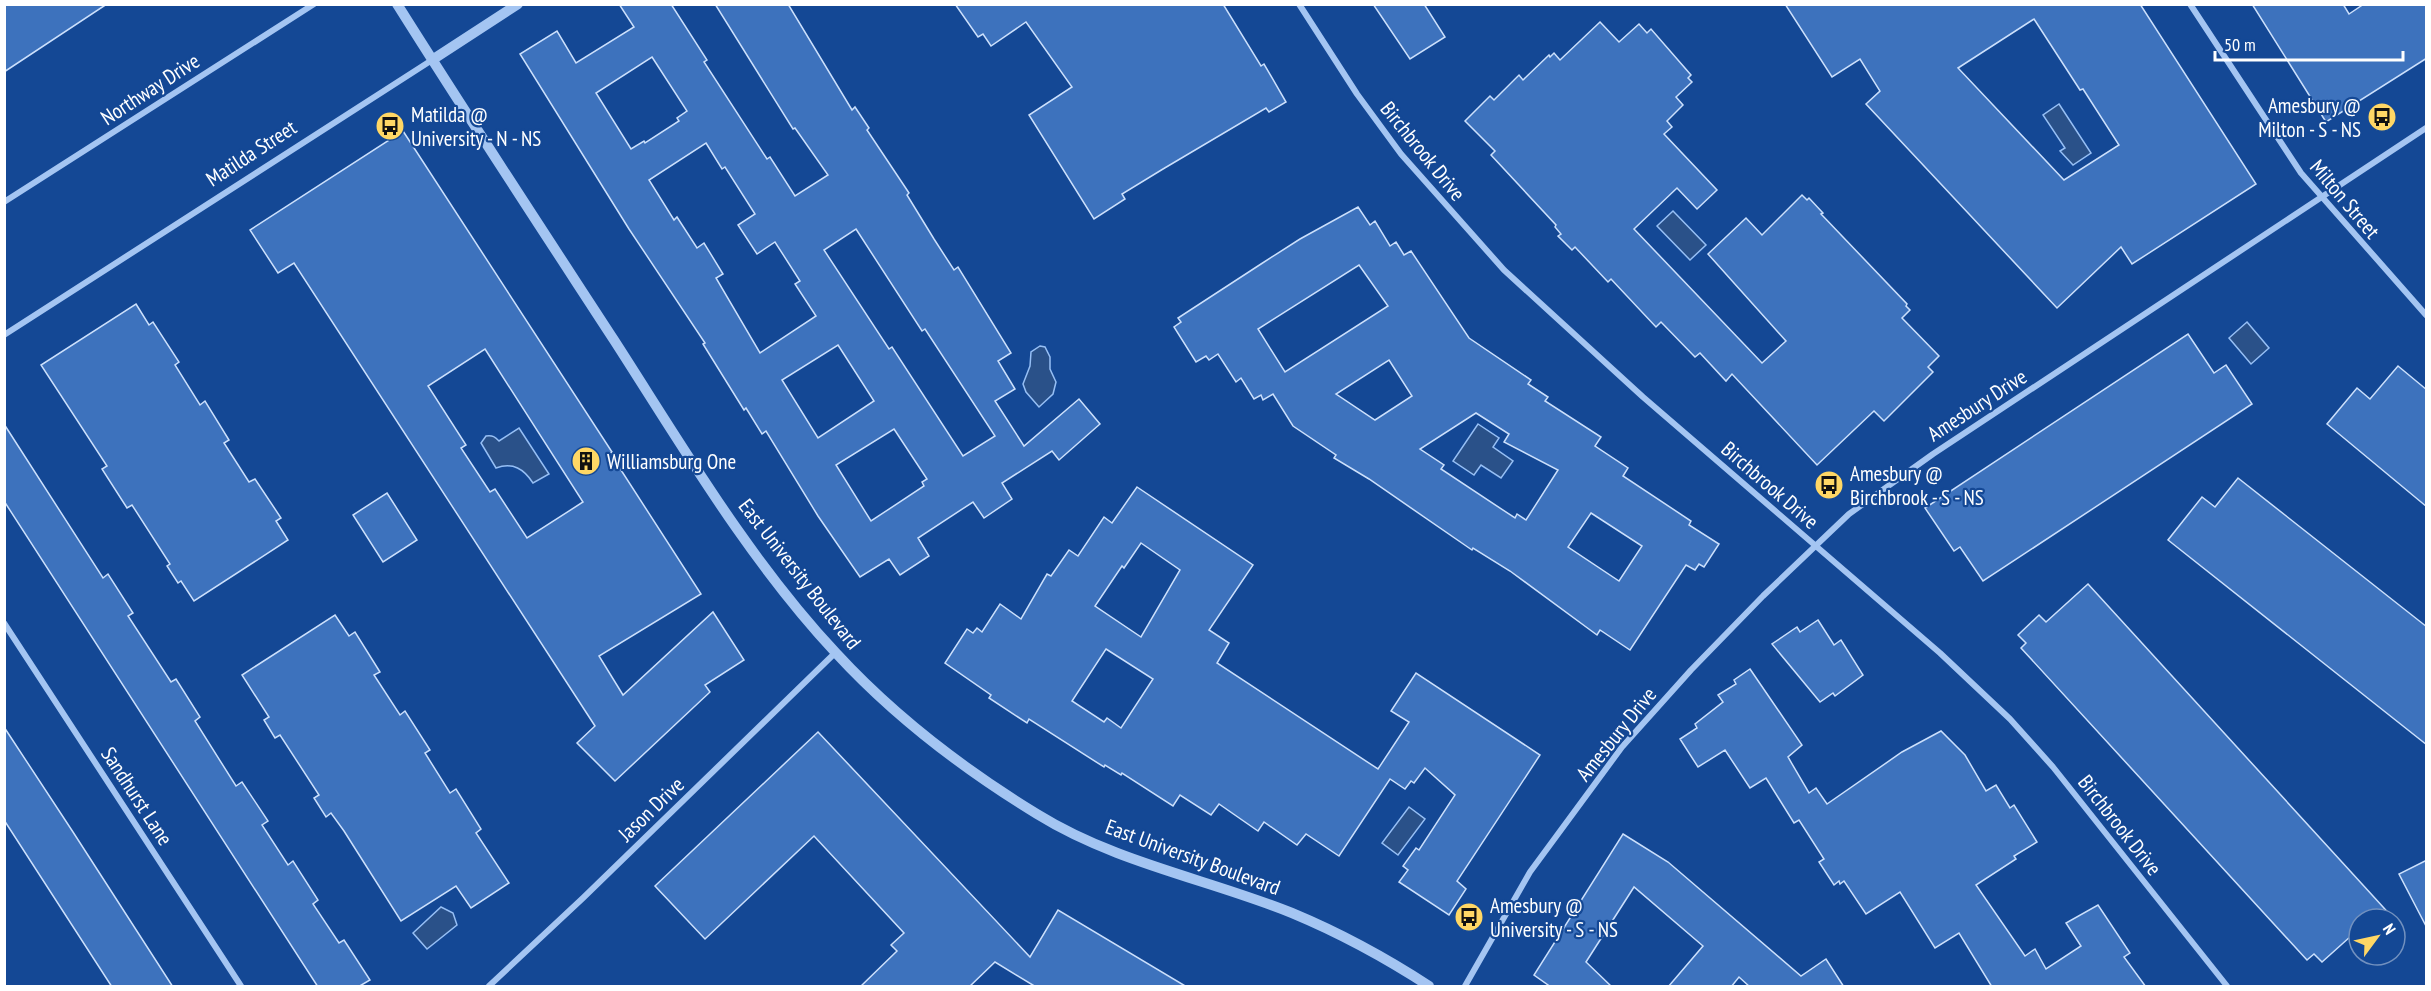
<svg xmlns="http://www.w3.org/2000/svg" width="2431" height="991" font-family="'PT Sans Narrow',sans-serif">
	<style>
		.water { fill: #2a5189; stroke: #96bff5; stroke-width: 1.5 }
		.building { fill: #3d72bd; stroke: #cce0fc; stroke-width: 1.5; fill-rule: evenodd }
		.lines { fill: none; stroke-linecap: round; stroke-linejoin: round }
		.minor { stroke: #a4c5f2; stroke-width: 6 }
		.tertiary { stroke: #a4c5f2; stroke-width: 10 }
		.labels { text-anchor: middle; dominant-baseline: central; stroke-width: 4.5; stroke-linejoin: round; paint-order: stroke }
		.street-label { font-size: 21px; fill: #fff; stroke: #144895 }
		.poi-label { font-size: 21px; fill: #fff; stroke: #144895; text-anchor: start }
	</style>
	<rect width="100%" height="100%" fill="#144895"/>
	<g class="water">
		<polygon points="2059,104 2091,153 2073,165 2060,151 2065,148 2043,115"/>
		<polygon points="1673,211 1706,245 1690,260 1657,226"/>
		<polygon points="2247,322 2269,348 2251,364 2229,338"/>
		<polygon points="1040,346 1045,347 1050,357 1050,369 1056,382 1053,394 1039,407 1026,392 1023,384 1030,366 1031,352"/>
		<polygon points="1478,424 1499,438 1493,447 1513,461 1501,478 1481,465 1474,475 1453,461"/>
		<path d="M519,428l30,46 -16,9c-9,-14 -20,-21 -37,-15l-15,-25 5,-7c7,-1 9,1 13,5z"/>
		<polygon points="1409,807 1425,819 1398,855 1382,843"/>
		<polygon points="441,907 453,913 457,925 427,949 413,933"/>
	</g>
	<g class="building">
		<polygon points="4,4 107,4 4,72"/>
		<path d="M619,4h52l36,56 -3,2 63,97 3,-2 25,39 33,-21 -33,-47 -2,1 -78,-125h73l64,106 3,-3 14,21 -2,2 42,63 -2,2 27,44 20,31 4,-3 53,86 -13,8 17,28 -20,12 29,45 55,-47 21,25 -41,36 -7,-9 -50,32 10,16 -28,19 -11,-16 -55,36 11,18 -29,19 -11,-16 -29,18 -42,-61 -52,-85 -4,3 -16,-26 -2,2 -41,-66 2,-1 -76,-114 -109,-175 37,-23 19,32 58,-36zM652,57l35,54 -10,7 2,3 -34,22 -1,-2 -13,8 -35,-56zM706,143l16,26 3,-2 30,47 -17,11 19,29 18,-12 25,39 -5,3 21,32 -56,37 -44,-75 7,-4 -19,-31 -7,5 -20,-31 -3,3 -25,-40zM856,229l66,102 3,-2 70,107 -32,20 -71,-109 -3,2 -65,-99zM838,345l36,56 -56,37 -36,-58zM894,429l33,50 -5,3 2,4 -53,35 -35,-56z"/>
		<polygon points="955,4 1223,4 1261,66 1264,64 1286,102 1269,112 1266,108 1163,169 1122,194 1125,199 1094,219 1029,115 1072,87 1026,22 991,46 983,34 978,37"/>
		<polygon points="1373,4 1424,4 1445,37 1410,59"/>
		<path d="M1785,4h355l116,180 -124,80 -11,-17 -64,61 -191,-204 14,-13 -20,-32 -28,18zM2034,19l46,71 3,-1 36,56 -55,35 -106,-112z"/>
		<polygon points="2252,4 2343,4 2349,14 2364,4 2427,4 2427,58 2326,122"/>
		<polygon points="1600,22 1619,42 1639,24 1647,33 1651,29 1691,75 1688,78 1692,82 1676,97 1683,105 1667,121 1672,127 1664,134 1717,190 1697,209 1677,188 1634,229 1762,363 1786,341 1708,254 1746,218 1762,235 1802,195 1807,200 1809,198 1823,213 1821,214 1907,304 1906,306 1910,310 1902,318 1939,356 1928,367 1933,372 1884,421 1874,411 1817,465 1732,374 1726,381 1700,353 1695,357 1661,322 1656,327 1611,279 1608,282 1575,247 1572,250 1558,236 1561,234 1555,227 1556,225 1491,155 1495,151 1465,121 1490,96 1494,100 1519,75 1523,80 1549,55 1550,57 1554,53 1560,60"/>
		<path d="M403,131l209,321 -2,1 91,141 -102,62 24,39 90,-83 31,48 -39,25 5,7 -95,89 -38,-38 18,-17 -301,-463 -16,10 -28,-43zM485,349l98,153 -56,36 -32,-49 -5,3 -29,-44 5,-3 -38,-59z"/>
		<path d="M1358,207l12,18 5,-4 15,25 6,-4 8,13 7,-4 58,87 62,42 -3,4 20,13 -3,4 56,36 -6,9 33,22 -5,8 68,45 -2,4 30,19 -15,23 -5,-3 -4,6 -9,-5 -56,85 -30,-20 -3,5 -87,-64 -37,-23 -1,2 -103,-71 -35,-21 2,-3 -43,-29 -20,-32 -10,6 -2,-5 -7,4 -13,-21 -5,4 -18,-28 -9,6 -3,-4 -10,6 -22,-35 7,-5 -3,-4 83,-54 39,-25zM1359,265l29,41 -103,66 -27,-43zM1389,360l23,36 -37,24 -39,-26zM1476,413l33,21 -5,8 54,28 -32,50 -9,-6 -2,4 -74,-49 3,-4 -24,-16zM1591,513l51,33 -23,35 -51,-34z"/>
		<polygon points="136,304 149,325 153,322 179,362 175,365 200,405 205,401 229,440 224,443 249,482 255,479 281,518 276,521 288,540 194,601 181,581 178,583 167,566 170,564 132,505 127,508 102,469 107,466 41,365"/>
		<polygon points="2188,334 2214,373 2226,365 2252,404 1983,581 1960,547 1954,551 1925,508"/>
		<polygon points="2398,366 2427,390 2427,507 2327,424 2357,388 2370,399"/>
		<polygon points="4,424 103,578 108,574 133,613 128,616 171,682 176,679 200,717 195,721 236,786 242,782 268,821 262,825 288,865 293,861 318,900 313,904 339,943 344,940 370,980 358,987 318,987 4,501"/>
		<polygon points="2238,478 2427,627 2427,745 2168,540 2202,497 2215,507"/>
		<path d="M1137,487l116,78 -44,65 20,13 -12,20 161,106 31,-47 -18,-11 25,-38 124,82 -83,126 9,8 -17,26 -50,-33 9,-12 -5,-4 13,-18 3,2 36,-55 -30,-27 -11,15 -3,-2 -6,8 -15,-10 -51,77 -33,-22 -9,11 -33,-23 -6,9 -39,-27 -8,11 -31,-20 -7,11 -51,-33 -1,2 -16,-10 -1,2 -75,-48 -2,4 -38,-25 2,-3 -46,-32 22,-34 6,4 4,-5 5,4 18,-28 21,15 26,-45 4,2 18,-26 9,6 26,-39 8,6zM1141,543l39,27 -39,67 -46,-31 27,-40 2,2zM1106,649l47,30 -32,49 -14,-10 -3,4 -32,-21z"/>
		<polygon points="387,493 417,540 383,562 353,515"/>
		<polygon points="2088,584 2394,919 2359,919 2359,945 2351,936 2322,962 2314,954 2307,960 2021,648 2026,643 2018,635 2039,615 2046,622"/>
		<polygon points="335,615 349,636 355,632 380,672 374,675 400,715 405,711 430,750 425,753 450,793 456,789 481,829 476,833 509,883 471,908 456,886 401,921 344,831 331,813 326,817 314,798 319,795 280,735 275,738 264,720 269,717 242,675"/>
		<polygon points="1818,620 1834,645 1841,640 1863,675 1835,696 1833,693 1820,702 1772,644 1797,627 1800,632"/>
		<polygon points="1750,669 1802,745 1788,757 1809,793 1816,788 1827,804 1902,752 1941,731 1965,755 1986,791 1996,785 2010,808 2014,805 2037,842 2014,856 2016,859 1976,885 2025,956 2035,949 2046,969 2081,946 2066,923 2098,905 2130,953 2124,957 2146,987 1992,987 1959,933 1935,948 1900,892 1866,914 1844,881 1840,884 1839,881 1834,885 1819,862 1824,859 1799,820 1794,823 1766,778 1750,788 1725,750 1698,767 1680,739 1697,728 1695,724 1723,702 1718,695 1736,684 1734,680"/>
		<polygon points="4,727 73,832 173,987 112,987 4,820"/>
		<polygon points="818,732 1030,957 1058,910 1187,987 1036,987 995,962 969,987 860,987 897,951 891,945 904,933 814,836 705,939 655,886"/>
		<polygon points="1623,834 1668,862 1801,976 1826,959 1844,987 1750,987 1739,977 1731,987 1668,987 1703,946 1634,887 1586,962 1612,987 1551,987 1534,975"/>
		<polygon points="2427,860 2427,928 2399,874"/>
	</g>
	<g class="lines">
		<g class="minor">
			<polyline points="1299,4 1357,94 1401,154 1504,270 1643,397 1940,653 2010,719 2053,767 2227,986"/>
			<polyline points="2190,4 2301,173 2426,315"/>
			<polyline points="4,202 314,4"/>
			<polyline points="4,335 432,60"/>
			<polyline points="4,623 241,986"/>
			<polyline points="489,986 583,898 835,653"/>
			<polyline points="1465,986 1530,872 1622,747 1691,670 1763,596 1849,514 1933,454 2426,128"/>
		</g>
		<g class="tertiary">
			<path d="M397,4c71,113 144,224 217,336 69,107 135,220 222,313 58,63 129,117 201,161 79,49 171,65 255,99 48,20 94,45 137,73"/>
			<polyline points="432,60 518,4"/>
		</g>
	</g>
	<defs>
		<g id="bus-disc" transform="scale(1.5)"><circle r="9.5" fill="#ffd765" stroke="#144895"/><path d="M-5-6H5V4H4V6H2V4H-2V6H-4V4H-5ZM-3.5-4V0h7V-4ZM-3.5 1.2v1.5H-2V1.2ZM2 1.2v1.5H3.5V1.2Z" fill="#111"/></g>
		<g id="building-disc" transform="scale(1.5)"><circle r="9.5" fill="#ffd765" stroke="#144895"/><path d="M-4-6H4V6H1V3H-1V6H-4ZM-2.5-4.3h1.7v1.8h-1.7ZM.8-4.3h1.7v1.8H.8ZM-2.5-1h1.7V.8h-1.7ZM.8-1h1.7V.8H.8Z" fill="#111"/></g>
	</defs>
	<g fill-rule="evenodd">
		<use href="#bus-disc" x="2382" y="117"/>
		<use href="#bus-disc" x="390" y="126"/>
		<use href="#building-disc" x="586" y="461"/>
		<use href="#bus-disc" x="1829" y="485"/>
		<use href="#bus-disc" x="1469" y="917"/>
	</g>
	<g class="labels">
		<g class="street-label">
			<text transform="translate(150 89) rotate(-33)">Northway Drive</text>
			<text transform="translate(1423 151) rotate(51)">Birchbrook Drive</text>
			<text transform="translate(251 153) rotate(-33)">Matilda Street</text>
			<text transform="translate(2345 199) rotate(50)">Milton Street</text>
			<text transform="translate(1977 405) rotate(-33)">Amesbury Drive</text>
			<text transform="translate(1770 485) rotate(41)">Birchbrook Drive</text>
			<text transform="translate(800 574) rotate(52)">East University Boulevard</text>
			<text transform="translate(1616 734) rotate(-51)">Amesbury Drive</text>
			<text transform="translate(137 796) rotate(57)">Sandhurst Lane</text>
			<text transform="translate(651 809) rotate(-44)">Jason Drive</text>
			<text transform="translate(2120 825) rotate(52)">Birchbrook Drive</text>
			<text transform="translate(1193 857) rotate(20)">East University Boulevard</text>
		</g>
		<g class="poi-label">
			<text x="2361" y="105" text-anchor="end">Amesbury @<tspan x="2361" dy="24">Milton - S - NS</tspan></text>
			<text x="411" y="114">Matilda @<tspan x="411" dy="24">University - N - NS</tspan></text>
			<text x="607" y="461">Williamsburg One</text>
			<text x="1850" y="473">Amesbury @<tspan x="1850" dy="24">Birchbrook - S - NS</tspan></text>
			<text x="1490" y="905">Amesbury @<tspan x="1490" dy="24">University - S - NS</tspan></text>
		</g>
	</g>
	<rect width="2431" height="991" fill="none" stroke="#ffffff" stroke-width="12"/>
	<g transform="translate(2377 937) rotate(57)"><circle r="28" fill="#144895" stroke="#7291bf" stroke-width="1.5"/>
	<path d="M0-4.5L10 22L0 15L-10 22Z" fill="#ffd765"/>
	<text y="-9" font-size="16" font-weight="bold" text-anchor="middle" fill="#ffffff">N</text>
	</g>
	<path d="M2215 51v9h188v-9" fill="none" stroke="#ffffff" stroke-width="3"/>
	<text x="2224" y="51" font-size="18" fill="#ffffff" stroke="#144895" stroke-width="4.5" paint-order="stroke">50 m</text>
</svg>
